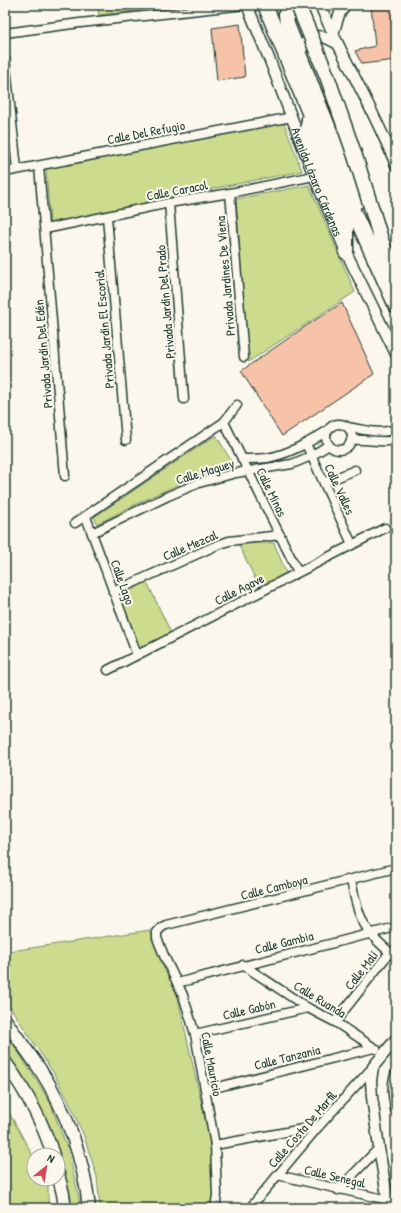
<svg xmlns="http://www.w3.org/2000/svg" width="401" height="1213" font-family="'Patrick Hand',sans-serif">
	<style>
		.green { fill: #cddb8f; stroke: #768c62 }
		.building { fill: #f7c3a8; stroke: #1f3d34 }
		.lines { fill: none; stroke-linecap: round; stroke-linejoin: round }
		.minor-casing { stroke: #1f3d34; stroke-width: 11 }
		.tertiary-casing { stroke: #1f3d34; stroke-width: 13 }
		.secondary-casing { stroke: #1f3d34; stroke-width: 15 }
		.trunk-casing { stroke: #1f3d34; stroke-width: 17 }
		.minor { stroke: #fbf7ec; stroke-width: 8 }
		.tertiary { stroke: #fbf7ec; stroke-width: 10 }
		.secondary { stroke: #fbf7ec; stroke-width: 12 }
		.trunk { stroke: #fbf7ec; stroke-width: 14 }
		.trunk-bridge-casing { stroke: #1f3d34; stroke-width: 17; stroke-linecap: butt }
		.trunk-bridge { stroke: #fbf7ec; stroke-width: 14 }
		.labels { text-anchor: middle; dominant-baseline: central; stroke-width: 4; stroke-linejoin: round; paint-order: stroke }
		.street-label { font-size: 13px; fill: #1f3d34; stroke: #fbf7ec }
	</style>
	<rect width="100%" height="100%" fill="#fbf7ec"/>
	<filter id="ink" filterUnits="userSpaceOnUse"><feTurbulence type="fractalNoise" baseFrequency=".025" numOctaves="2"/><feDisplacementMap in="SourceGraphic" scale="8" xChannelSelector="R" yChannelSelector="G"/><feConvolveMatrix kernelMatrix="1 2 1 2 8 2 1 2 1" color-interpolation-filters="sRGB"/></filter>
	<g filter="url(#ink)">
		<g class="green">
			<polygon points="97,5 185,5 99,15"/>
			<polygon points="284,123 302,171 171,197 172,202 50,223 46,169 117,154"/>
			<polygon points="309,185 355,292 248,362 236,199"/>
			<path d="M216,435l20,34c-50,7 -93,32 -139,55l-3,-7z"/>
			<polygon points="238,543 274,543 287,575 261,591"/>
			<polygon points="145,581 148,584 171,633 143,646 138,643 120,597 122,593"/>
			<polygon points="150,930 177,994 212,1150 216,1193 210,1208 100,1208 97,1177 84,1136 68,1100 53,1072 5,999 5,952"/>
			<polygon points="5,1031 50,1102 69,1153 81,1208 69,1208 60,1158 40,1109 5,1053"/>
			<polygon points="5,1105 34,1158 34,1179 45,1179 48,1184 48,1208 5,1208"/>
		</g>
		<g class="building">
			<polygon points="371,5 396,5 396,60 362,64 355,51 375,46"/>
			<polygon points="240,24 245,77 217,81 212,28"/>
			<polygon points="342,303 374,374 282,436 241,371 309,324"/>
		</g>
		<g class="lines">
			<g class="minor-casing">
				<g id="minor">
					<polyline points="5,33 80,23 245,5"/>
					<polyline points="5,58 17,169"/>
					<polyline points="39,166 65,476"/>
					<polyline points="5,172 292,117"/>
					<polyline points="230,193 244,357"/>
					<polyline points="169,203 184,399"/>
					<polyline points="107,217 126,440"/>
					<polyline points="45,229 169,203 230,193 314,176"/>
					<polyline points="224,422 298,572"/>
					<circle cx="339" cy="437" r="13"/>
					<path d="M347,427c15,2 35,9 49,1"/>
					<path d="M351,440c15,-2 30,4 45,0"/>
					<polyline points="306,444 352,544"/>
					<path d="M242,459c8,0 17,0 25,-1 22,-4 41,-15 60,-27"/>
					<polyline points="324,483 355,470"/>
					<polyline points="86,517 137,655"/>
					<polyline points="75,523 224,422 237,405"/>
					<polyline points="92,533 168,496 199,483 236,473 292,464 311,456 329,445"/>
					<polyline points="113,592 215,546 229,541 280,535"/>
					<polyline points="108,670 385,528"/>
					<path d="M351,880c7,38 13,53 45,77"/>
					<polyline points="243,965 308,1008 335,1022 376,1049"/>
					<polyline points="177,983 396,927"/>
					<polyline points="335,1022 390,952"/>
					<polyline points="195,1034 308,1008"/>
					<polyline points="206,1090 374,1048"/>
					<polyline points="215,1145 319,1126"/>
					<polyline points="277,1175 388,1200"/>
					<polyline points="338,1190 379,1148"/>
					<polyline points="215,1208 217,1195 215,1145 195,1034 183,995 165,958 157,938 157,932 162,927 166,925 396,868"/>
					<polyline points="250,1208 319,1126 373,1067"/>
				</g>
			</g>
			<g class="tertiary-casing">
				<g id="tertiary">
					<path id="s1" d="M247,5l23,56 44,115 32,76 50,102"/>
					<path d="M320,5c23,54 54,105 76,160"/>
					<polyline points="333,34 339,15 345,5"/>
					<path d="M300,53c8,-22 19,-20 38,-9"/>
					<path d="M396,1075c-4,11 -2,23 0,34"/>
					<polyline points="389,1208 379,1148 372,1097 371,1081 373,1067 396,1039"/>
				</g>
			</g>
			<g class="secondary-casing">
				<g id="secondary">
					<path d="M5,1020c11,16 23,32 34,48 27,41 45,91 50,140"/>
					<path d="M5,1062c20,28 38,60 48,93"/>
					<polyline points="58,1174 63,1194 65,1208"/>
				</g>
			</g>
			<g class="trunk-casing">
				<g id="trunk">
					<polyline points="265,5 310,115 396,306"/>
					<polyline points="287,5 286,14 287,24 358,201"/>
					<polyline points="309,119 308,126 309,138 346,227 346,252"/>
					<polyline points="373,213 382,243 396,274"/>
				</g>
			</g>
			<use href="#minor" class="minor"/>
			<use href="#tertiary" class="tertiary"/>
			<use href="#secondary" class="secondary"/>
			<use href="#trunk" class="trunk"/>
			<g class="trunk-bridge-casing">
				<polyline id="trunk-bridge" points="298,5 327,76 355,156 373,213"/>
			</g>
			<use href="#trunk-bridge" class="trunk-bridge"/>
		</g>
	</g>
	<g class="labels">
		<g class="street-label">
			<text transform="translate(146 132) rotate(-11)">Calle Del Refugio</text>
			<text stroke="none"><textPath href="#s1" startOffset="190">Avenida Lázaro Cárdenas</textPath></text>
			<text transform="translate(177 190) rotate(-11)">Calle Caracol</text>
			<text transform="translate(225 276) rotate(-95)">Privada Jardines De Viena</text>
			<text transform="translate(165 302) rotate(-95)">Privada Jardín Del Prado</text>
			<text transform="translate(104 329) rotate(-95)">Privada Jardín El Escorial</text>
			<text transform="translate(43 354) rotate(-95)">Privada Jardín Del Edén</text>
			<text transform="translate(205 471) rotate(-17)">Calle Maguey</text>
			<text transform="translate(340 489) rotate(65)">Calle Valles</text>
			<text transform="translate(272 492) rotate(64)">Calle Minas</text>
			<text transform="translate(190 545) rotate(-23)">Calle Mezcal</text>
			<text transform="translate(123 582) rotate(70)">Calle Lago</text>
			<text transform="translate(239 589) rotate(-27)">Calle Agave</text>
			<text transform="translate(274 887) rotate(-14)">Calle Camboya</text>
			<text transform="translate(284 942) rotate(-14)">Calle Gambia</text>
			<text transform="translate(361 970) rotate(-52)">Calle Malí</text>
			<text transform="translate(320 999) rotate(31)">Calle Ruanda</text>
			<text transform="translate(249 1009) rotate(-13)">Calle Gabón</text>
			<text transform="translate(287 1057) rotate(-14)">Calle Tanzania</text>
			<text transform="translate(212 1064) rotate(79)">Calle Mauricio</text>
			<text transform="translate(302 1129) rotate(-49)">Calle Costa De Marfil</text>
			<text transform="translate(335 1176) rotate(13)">Calle Senegal</text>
		</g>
	</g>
	<rect width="401" height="1213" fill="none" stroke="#fbf7ec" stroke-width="20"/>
	<rect x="10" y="10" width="381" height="1193" fill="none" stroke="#1f3d34" stroke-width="1.5" filter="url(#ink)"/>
	<g transform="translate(46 1167) rotate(30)"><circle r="19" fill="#fbf7ec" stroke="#a3ada2"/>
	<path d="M0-3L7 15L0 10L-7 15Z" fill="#d1495b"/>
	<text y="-6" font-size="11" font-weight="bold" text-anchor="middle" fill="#1f3d34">N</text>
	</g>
</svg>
